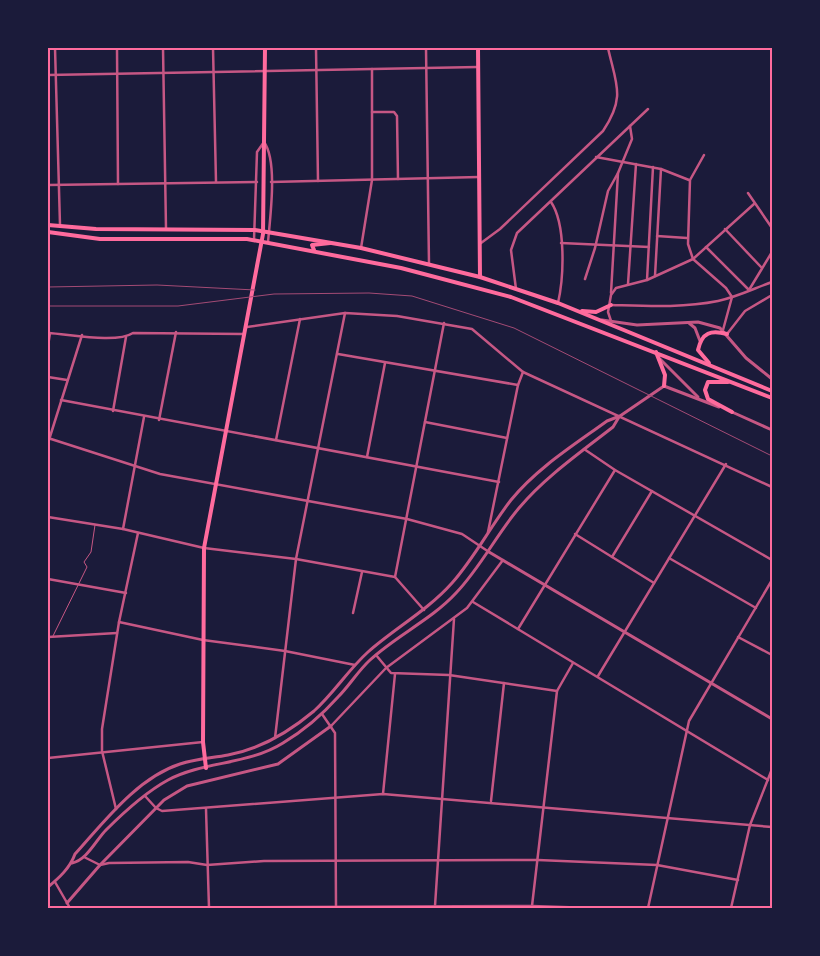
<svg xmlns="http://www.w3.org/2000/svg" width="820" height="956" font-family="Commissioner,sans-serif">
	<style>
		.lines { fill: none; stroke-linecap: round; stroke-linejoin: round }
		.service { stroke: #c65784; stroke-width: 1 }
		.minor { stroke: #c65784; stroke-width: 2.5 }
		.tertiary { stroke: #c65784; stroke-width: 3 }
		.secondary { stroke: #ff6b9d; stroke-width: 4 }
		.primary { stroke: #ff6b9d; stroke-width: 4 }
		.rail { stroke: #a44b75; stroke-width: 1 }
		.neatline { fill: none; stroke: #ff6b9d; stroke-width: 2 }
	</style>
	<rect width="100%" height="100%" fill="#1b1b3a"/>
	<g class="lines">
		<polyline class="service" points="53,636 87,567 84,562 91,552 95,525"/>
		<g class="minor">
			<polyline points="55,48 60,225"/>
			<polyline points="117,48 118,184"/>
			<polyline points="163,48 166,229"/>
			<polyline points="213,48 216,182"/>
			<polyline points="316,48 318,181"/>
			<polyline points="426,48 429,264"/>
			<polyline points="48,75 478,67"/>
			<polyline points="372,112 394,112 397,116 398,179"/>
			<polyline points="704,155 690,180 688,244 693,259 726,288 732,297 723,330"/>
			<polyline points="596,157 661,169 689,180"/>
			<polyline points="271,182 479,177"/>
			<polyline points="48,185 257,182"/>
			<polyline points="748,193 772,228"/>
			<path d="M551,202c15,22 13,75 7,101"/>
			<polyline points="725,229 761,267"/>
			<polyline points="657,236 687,238"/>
			<path d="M254,240l3,-88 7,-10c14,19 6,76 4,100"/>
			<path d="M481,243l19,-14 103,-98c23,-34 13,-47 5,-83"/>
			<polyline points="561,243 649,247"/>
			<polyline points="706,247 749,290 772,252"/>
			<polyline points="361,248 372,180 372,69"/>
			<polyline points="655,276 661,169"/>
			<polyline points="585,279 595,248 608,191 618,173"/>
			<polyline points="647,280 653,167"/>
			<polyline points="628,284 636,164"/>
			<polyline points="516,289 511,250 517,233 648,109"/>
			<polyline points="611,293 618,173 632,139 630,126"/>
			<path d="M611,305c36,1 72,3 107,-4 19,-4 37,-13 54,-19"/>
			<polyline points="611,321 608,312 611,295 616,288 647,280 693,259 754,204"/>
			<polyline points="247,327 345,313 397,316 472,329 523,372 772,487"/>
			<path d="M48,333c21,1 68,11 85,0l111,1"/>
			<polyline points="727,334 745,311 772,295"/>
			<polyline points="48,346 50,333"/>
			<polyline points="338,354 518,385"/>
			<polyline points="48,377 67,380"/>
			<polyline points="61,400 499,482"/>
			<polyline points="113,411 126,337"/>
			<polyline points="159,420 176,332"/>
			<polyline points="425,422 507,438"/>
			<polyline points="48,438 160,474 407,519 462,534 489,552"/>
			<polyline points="276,440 300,319"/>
			<polyline points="48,443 82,335"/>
			<polyline points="584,449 615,470 772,560"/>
			<polyline points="367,457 385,363"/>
			<polyline points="48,517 123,529 204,548 296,559 395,577 424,610"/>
			<polyline points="123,529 144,417"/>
			<polyline points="488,532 518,385 523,372"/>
			<polyline points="575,534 654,583"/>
			<polyline points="612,557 652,491"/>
			<polyline points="669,558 756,608"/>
			<polyline points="395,577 444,323"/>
			<polyline points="48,579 126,593"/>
			<polyline points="473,602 768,780"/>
			<polyline points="353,613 362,572"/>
			<polyline points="119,622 203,640 285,651 355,665"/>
			<polyline points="518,629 615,470"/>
			<polyline points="48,637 117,633"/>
			<polyline points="738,637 772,655"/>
			<polyline points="376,655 391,673 449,675 557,691"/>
			<polyline points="598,676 726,464"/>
			<polyline points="322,714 335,733 336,907"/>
			<polyline points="331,726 386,668 467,608 503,560"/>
			<polyline points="275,738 296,559 345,313"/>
			<polyline points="48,758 203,742"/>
			<polyline points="383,794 395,674"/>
			<polyline points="145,796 156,808 162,811 383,794 772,827"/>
			<polyline points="491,801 504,683"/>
			<polyline points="116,809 102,751 102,729 119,622 138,533"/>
			<polyline points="206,809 209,908"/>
			<polyline points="84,857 100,865 109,863 188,862 207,865 264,861 538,860 657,865 738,880"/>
			<polyline points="55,882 70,908 532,906 592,908"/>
			<polyline points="435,906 454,619"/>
			<polyline points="532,906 557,691 573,663"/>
			<polyline points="648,908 689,721 772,580"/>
			<polyline points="731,908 750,825 772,769"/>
		</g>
		<g class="tertiary">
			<polyline points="602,320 637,325 698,322 720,328 746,358 772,379"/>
			<polyline points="689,323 695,328 700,341"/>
			<polyline points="660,359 698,397"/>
			<polyline points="732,412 772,430"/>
			<polyline points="489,552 772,719"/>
			<path d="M72,863c15,-3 24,-23 34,-33 18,-18 40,-38 62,-50 36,-19 80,-15 115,-37 20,-12 39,-28 55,-46 11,-11 20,-26 32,-37 27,-25 61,-40 86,-67 25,-26 40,-58 63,-85 26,-31 62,-56 94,-81l6,-10"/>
			<path d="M48,887c11,-9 22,-19 27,-33 29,-32 62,-76 105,-90 15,-5 32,-6 48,-9 33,-6 61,-23 86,-44 20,-18 34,-41 54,-59 27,-24 59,-41 84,-69 23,-26 38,-56 59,-83 26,-32 63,-55 96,-79l13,-5 44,-30 55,21"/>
			<polyline points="67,903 100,865 164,800 187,786 278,764 331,726"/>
			<polyline points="67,908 70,908"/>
		</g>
		<g class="secondary">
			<polyline points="478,48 480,277"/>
			<polyline points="206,768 203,742 204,548 263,234 265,48"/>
		</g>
		<g class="primary">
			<polyline points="48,225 96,229 255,230 361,248 480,277 558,303 772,391"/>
			<polyline points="48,232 100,239 247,239 401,268 511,297 772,398"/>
			<polyline points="314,250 312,245 330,243"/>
			<polyline points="582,311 596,312 611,305"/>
			<polyline points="656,352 665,375 664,386"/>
			<path d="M709,363l-11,-13c4,-18 13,-20 29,-16"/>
			<polyline points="728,382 708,382 705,390 708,399 732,412"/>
		</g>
		<g class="rail">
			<polyline points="48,287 157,285 255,290"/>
			<polyline points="48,306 178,306 274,294 369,293 412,296 514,328 772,456"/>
		</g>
	</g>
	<rect width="820" height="956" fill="none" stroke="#1b1b3a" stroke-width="98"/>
	<rect x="49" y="49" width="722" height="858" class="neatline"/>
</svg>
